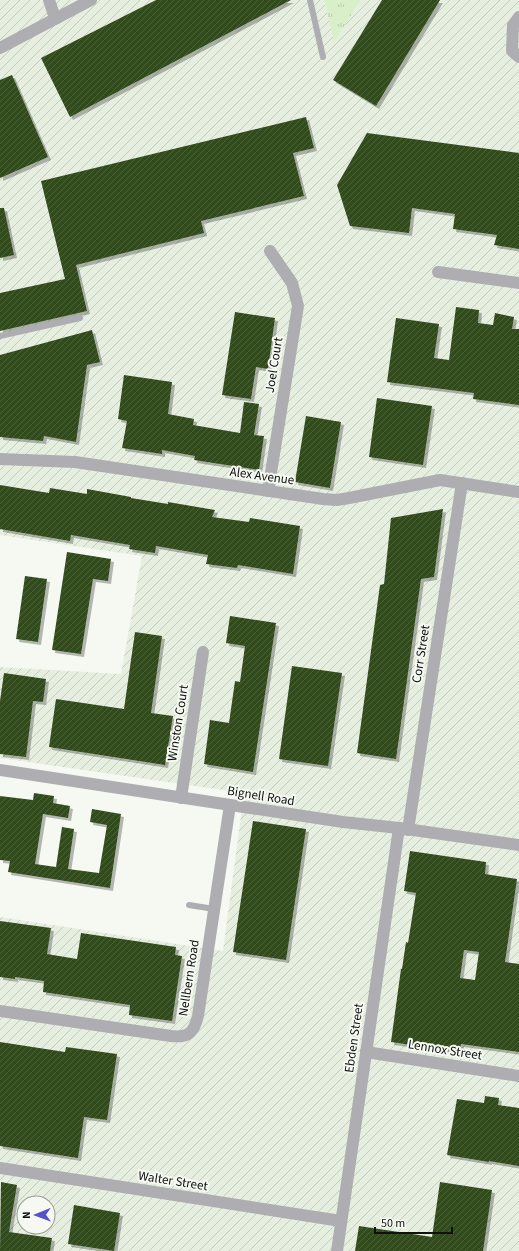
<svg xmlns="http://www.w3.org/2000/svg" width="519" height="1251" font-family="'Source Sans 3',sans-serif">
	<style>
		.industrial { fill: url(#industrial-furrows); fill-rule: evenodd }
		.grass { fill: url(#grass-tufts) }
		.building { fill: url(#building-hatch); fill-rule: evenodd; filter: url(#shadow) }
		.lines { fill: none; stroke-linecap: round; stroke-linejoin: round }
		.service { stroke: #aeaeb2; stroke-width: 6 }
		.minor { stroke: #aeaeb2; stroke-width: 12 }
		.labels { text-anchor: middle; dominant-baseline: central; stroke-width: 4; stroke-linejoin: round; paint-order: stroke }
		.street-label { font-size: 13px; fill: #10110f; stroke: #f5f9f2 }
	</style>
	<defs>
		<pattern id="industrial-furrows" width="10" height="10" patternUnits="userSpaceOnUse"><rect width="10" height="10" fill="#e6eee0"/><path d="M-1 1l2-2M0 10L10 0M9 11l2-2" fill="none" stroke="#c4cbbf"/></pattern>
		<pattern id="grass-tufts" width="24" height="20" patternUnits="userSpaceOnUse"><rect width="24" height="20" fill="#d9efca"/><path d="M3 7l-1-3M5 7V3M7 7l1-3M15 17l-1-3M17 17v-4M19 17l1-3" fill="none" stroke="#b9ccac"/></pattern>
		<pattern id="building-hatch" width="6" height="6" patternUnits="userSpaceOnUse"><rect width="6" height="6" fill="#334b1e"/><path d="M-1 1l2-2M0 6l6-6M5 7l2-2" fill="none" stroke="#4d613d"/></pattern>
		<filter id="shadow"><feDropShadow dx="3" dy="3" stdDeviation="0" flood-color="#0004"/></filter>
	</defs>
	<rect width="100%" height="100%" fill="#f5f9f2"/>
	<path class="industrial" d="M0,0h324l10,41 27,-41h158v1251h-519v-334l223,34 21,-158 -244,-35v-91l121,7 21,-118 -142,-21zM24,1203h24v24h-24z"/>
	<polygon class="grass" points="324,0 361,0 334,42"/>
	<g class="building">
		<polygon points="156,0 291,0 70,117 41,58"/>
		<polygon points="382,0 440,0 376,106 333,80"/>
		<polygon points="12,75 48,157 0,178 0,80"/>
		<polygon points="306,117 314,148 293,153 304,196 201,221 204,233 76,265 87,311 0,331 0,293 65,279 41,181"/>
		<polygon points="367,133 519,153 519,249 494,245 497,235 453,229 455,214 412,208 409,233 350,226 337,185"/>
		<polygon points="0,208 4,208 14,255 0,258"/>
		<polygon points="456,307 479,310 478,323 493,325 495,313 514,317 512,329 519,329 519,405 473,399 474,393 387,382 396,318 439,324 434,358 449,360"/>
		<polygon points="235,312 275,318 268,369 256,367 251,399 222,395"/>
		<polygon points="92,330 100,362 87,365 76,442 44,436 43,441 0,437 0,355"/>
		<polygon points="124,375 172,382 168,414 194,419 193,425 240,433 244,402 259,404 254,435 264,436 259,470 194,460 195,456 162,450 162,454 122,448 127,421 118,419"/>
		<polygon points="377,398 432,406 423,465 369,457"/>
		<polygon points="306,416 341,422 330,488 295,482"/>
		<polygon points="0,485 49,493 50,488 87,494 87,489 131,497 131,498 168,504 168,502 215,510 212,517 249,522 250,518 300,526 293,574 238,565 237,568 206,564 208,555 156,546 155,553 129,549 130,545 71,535 70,541 0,529"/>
		<polygon points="443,509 434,577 421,579 396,759 357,753 380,585 384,584 391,518"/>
		<polygon points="67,552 111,559 108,581 93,579 81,654 52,650"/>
		<polygon points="25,576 47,579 38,642 16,639"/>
		<polygon points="230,616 276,623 253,772 204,764 210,720 229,723 235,681 240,682 245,646 226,643"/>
		<polygon points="135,632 162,636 151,713 173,716 165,765 49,747 56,699 124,709"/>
		<polygon points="292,666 342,673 328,766 279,759"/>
		<polygon points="4,673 46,679 43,702 33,701 26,757 0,754 0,701"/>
		<polygon points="34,793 54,796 53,803 70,806 68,818 43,814 35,864 56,867 62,827 74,829 68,869 99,873 107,825 90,822 92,809 121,814 110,888 8,872 10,861 0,860 0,796 33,800"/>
		<polygon points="253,821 306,829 286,960 233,952"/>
		<path d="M410,851l76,11 -1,12 32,5 -12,83 14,2v88l-58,-8 -1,8 -69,-10 10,-73h1l4,-27 2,1 8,-50 -12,-2zM464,950l15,2 -4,28 -15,-2z"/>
		<polygon points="0,921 51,928 47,954 77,959 81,933 176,947 175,955 182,956 172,1021 129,1015 130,1005 43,992 44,981 15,977 15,979 0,977"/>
		<polygon points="0,1042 65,1052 66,1047 117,1054 107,1120 84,1117 78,1158 0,1146"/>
		<polygon points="485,1096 499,1098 498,1105 519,1108 519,1166 489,1161 489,1162 447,1155 457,1099 484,1103"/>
		<polygon points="1,1182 17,1185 9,1232 52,1238 50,1251 0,1251"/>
		<polygon points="440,1182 492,1190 483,1251 355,1251 359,1226 432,1237"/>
		<polygon points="74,1205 120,1213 114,1251 68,1244"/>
	</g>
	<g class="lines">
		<g class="service">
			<polyline points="310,0 323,57"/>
			<polyline points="0,336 80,318"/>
			<polyline points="189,905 214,909"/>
		</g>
		<g class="minor">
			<polyline points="49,0 53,12 57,18"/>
			<polyline points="519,17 513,25 512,51 519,57"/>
			<polyline points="0,48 91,0"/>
			<polyline points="438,272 519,283"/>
			<polyline points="0,459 75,462 323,499 337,500 349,498 440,480 519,492"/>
			<polyline points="268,491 298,306 292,283 270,251"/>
			<polyline points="0,770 343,822 399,828 519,845"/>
			<polyline points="181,798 203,652"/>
			<polyline points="408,830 462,483"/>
			<path d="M0,1011l171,25c17,2 23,-3 27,-20l32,-211"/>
			<polyline points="366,1052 519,1076"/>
			<polyline points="0,1168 341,1221"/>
			<polyline points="337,1251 399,828"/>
		</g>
	</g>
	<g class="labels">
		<g class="street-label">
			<text transform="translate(274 365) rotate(-81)">Joel Court</text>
			<text transform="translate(262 476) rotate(8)">Alex Avenue</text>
			<text transform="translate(421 654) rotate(-81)">Corr Street</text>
			<text transform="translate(178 723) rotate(-81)">Winston Court</text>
			<text transform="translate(261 796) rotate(9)">Bignell Road</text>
			<text transform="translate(189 978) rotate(-81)">Nellbern Road</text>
			<text transform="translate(354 1038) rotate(-82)">Ebden Street</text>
			<text transform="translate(445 1050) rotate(9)">Lennox Street</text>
			<text transform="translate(173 1181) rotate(9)">Walter Street</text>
		</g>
	</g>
	<g transform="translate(36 1215) rotate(269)"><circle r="19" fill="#f5f9f2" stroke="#999c97"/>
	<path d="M0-3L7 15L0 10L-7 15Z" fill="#5851c9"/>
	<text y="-6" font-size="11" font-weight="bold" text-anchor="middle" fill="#10110f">N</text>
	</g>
	<path d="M375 1227v6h77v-6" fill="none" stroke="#10110f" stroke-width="2"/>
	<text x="381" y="1227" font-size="12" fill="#10110f" stroke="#f5f9f2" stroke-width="3" paint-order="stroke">50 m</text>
</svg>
